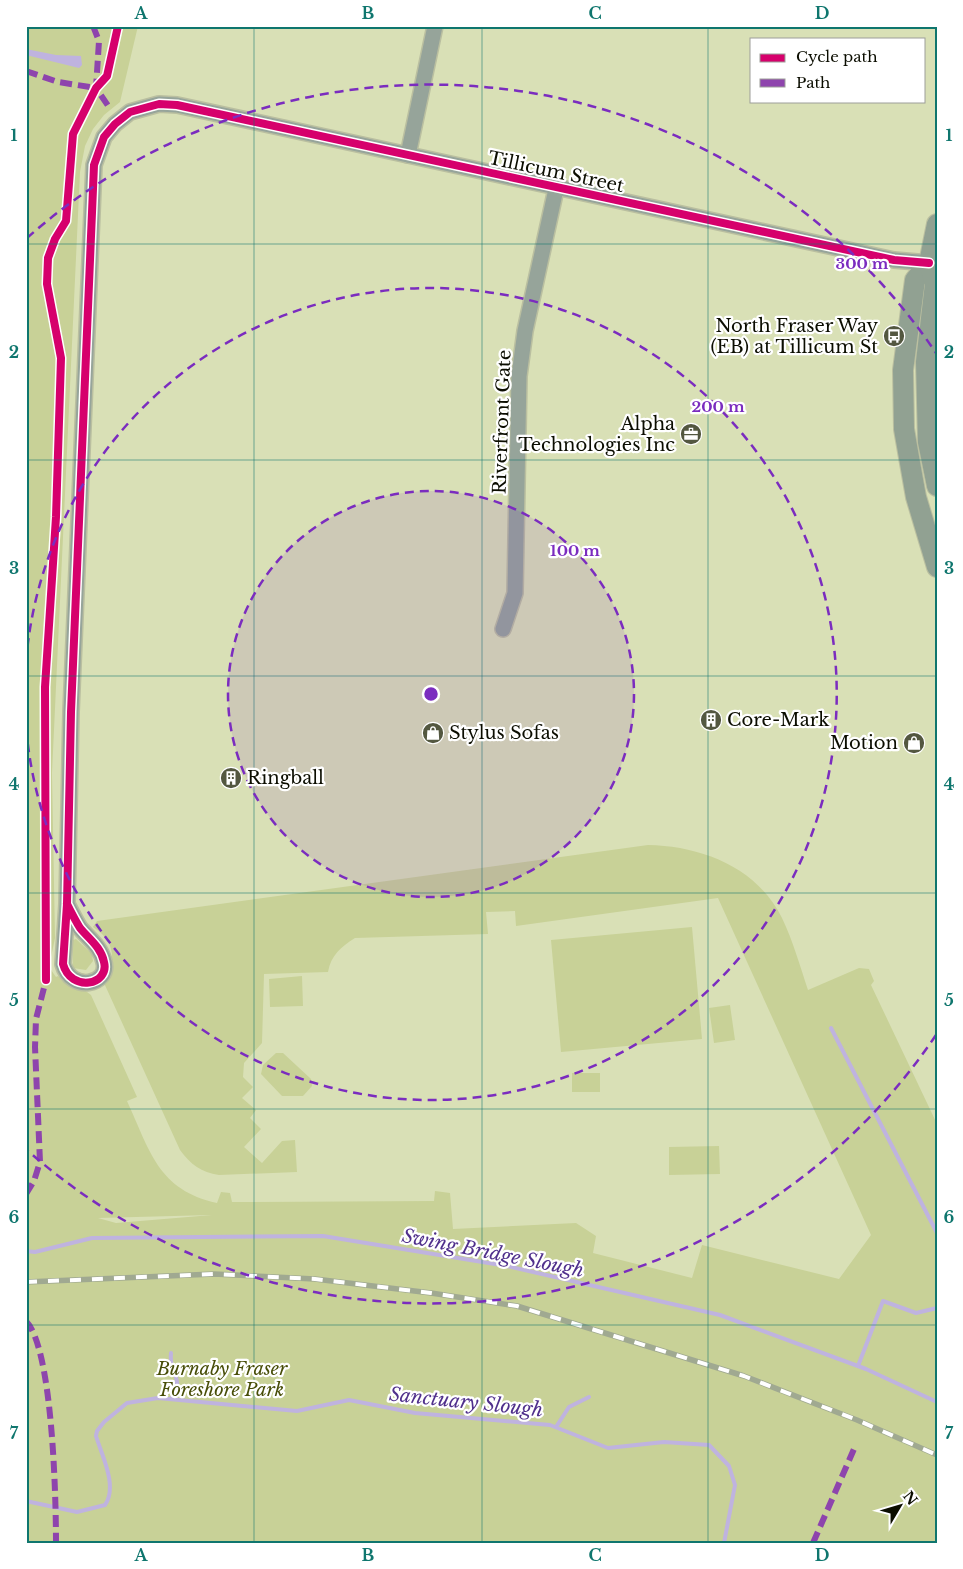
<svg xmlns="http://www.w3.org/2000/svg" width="963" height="1569" font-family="'Libre Baskerville',serif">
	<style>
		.green { fill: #c8d197; fill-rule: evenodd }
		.water { fill: #bfb3df }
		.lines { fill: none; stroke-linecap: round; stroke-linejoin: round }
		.stream { stroke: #bfb3df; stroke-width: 4 }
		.street-casing { stroke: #babfa0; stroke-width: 18 }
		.secondary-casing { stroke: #babfa0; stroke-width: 22 }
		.street { stroke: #96a49a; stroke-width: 15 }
		.secondary { stroke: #91a192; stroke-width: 20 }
		.rail-casing { stroke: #a0a991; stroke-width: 5.5 }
		.rail { stroke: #fff; stroke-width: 4; stroke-dasharray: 11; stroke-linecap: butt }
		.quiet { stroke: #8e44ad; stroke-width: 6; stroke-dasharray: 12 6; stroke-linecap: butt }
		.cycleway-casing { stroke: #fff; stroke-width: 11 }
		.cycleway { stroke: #d6006c; stroke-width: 8 }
		.grid { fill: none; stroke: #0f766e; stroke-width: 1; stroke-opacity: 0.55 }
		.ring { fill: none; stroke: #7b2cbf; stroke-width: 2.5; stroke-dasharray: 9 6 }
		.labels { text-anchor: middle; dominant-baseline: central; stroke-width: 4.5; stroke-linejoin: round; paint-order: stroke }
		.street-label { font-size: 18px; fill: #0b0d00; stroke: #fff }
		.poi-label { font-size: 18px; fill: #0b0d00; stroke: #fff; text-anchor: end }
		.park-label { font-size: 18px; font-style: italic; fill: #474d07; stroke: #fff }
		.water-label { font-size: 19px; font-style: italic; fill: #50308c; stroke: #fff }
		.centre { fill: #7b2cbf; stroke: #fff; stroke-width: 2.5 }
		.ring-label { font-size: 15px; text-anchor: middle; font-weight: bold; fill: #7b2cbf; stroke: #fff; stroke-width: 4.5; stroke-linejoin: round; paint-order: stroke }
		.neatline { fill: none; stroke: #0f766e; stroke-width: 2 }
		.grid-label { font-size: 16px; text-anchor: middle; font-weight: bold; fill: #0f766e }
	</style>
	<rect width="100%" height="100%" fill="#d9e0b6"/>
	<g class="green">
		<path d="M26,26h112l-18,76 -16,13 -11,14 -8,17 -5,26 -28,601 3,165 -6,29 7,10 2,-1c10,10 23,10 33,19l46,102 -10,4c23,50 31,89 90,102l4,-11 9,1 2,9 202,-1 1,-10 15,2 3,36 123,-6 20,13 -3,17 99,25 10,-33 137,34 32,-44 -153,-337 -202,28 -1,-15 -29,1 2,22 -133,4c-14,9 -24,17 -27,34l-64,2 -2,69 -18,20 -1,14 10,10 -11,11 14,12 -6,8 11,11 -17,18 18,16 20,-22 13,-1 2,32 -78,3c-18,-3 -28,-10 -39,-25l-76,-167c13,-23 11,-42 -11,-56l4,-6 551,-76c53,1 109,22 134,73 11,23 18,48 26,72l51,-22 10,1 5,12 -3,4 66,139v419h-911zM212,1215l-96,8 -18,-5z"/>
		<polygon points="692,927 702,1039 561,1052 551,940"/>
		<polygon points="76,939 92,954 93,961 86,970 73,968 72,942 73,940"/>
		<polygon points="302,976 303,1006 270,1007 269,979"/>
		<polygon points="730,1005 735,1040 714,1043 709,1008"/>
		<polygon points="276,1053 283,1053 311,1079 312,1086 303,1096 282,1096 261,1074 263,1065"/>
		<rect x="572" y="1073" width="28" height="19"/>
		<polygon points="719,1146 720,1174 669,1175 669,1147"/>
	</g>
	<polygon class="water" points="26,49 56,55 81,56 82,65 79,68 26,55"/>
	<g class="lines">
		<g class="stream">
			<polyline points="831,1028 937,1233"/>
			<polyline points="26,1251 35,1252 92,1238 323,1236 507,1266 720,1315 866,1369 937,1402"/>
			<polyline points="858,1366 883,1301 916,1313 937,1308"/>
			<path d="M171,1399c15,-21 -3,-26 0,-46"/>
			<polyline points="556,1427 569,1407 589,1397"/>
			<path d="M26,1501l51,11 28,-7c13,-19 -3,-49 -9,-69l1,-5 7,-9 23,-19 31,-5 139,13 52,-11 66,13 135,12 58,23 56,-6 45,3 20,21 6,19 -11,58"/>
		</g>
		<g class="street-casing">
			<g id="street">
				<polyline points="408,155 435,26"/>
				<polyline points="503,629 515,593 519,376 525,331 556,189"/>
				<path d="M67,904c4,8 8,16 13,24 9,11 21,19 24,34 6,23 -33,31 -41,2l4,-60 4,-192 23,-547 10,-28 11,-13 15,-12 29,-8 18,1 717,155 35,3"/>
			</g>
		</g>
		<g class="secondary-casing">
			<g id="secondary">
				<polyline points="937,224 929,263 915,280 903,370 904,429 916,497 937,567"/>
				<polyline points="929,263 935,284 926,362 928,442 937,486"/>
			</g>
		</g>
		<use href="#street" class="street"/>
		<use href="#secondary" class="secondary"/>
		<g class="rail-casing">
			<polyline id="rail" points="26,1282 214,1274 315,1279 431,1293 517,1306 744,1376 857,1420 937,1455"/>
		</g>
		<use href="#rail" class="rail"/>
		<g class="quiet">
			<polyline points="93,26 99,41 96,88 111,110"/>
			<polyline points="26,71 58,82 96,88"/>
			<polyline points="26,1194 34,1181 40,1162 35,1047 36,1019 46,980"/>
			<path d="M26,1321c27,28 30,180 30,222"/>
			<polyline points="813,1543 854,1449"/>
		</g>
		<g class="cycleway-casing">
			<g id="cycleway">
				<path d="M67,904c4,8 8,16 13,24 9,11 21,19 24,34 6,23 -33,31 -41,2l4,-60 4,-192 23,-547 10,-28 11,-13 15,-12 29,-8 18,1 717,155 35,3"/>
				<polyline points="46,980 45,687 56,517 61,358 47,284 48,258 55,239 66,221 73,134 96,88 107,76 118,26"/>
			</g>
		</g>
		<use href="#cycleway" class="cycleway"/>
	</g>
	<path class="grid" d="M254,26v1517M482,26v1517M708,26v1517M26,244h911M26,460h911M26,676h911M26,893h911M26,1109h911M26,1325h911"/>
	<circle cx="431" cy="694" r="203" fill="#7b2cbf" fill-opacity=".12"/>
	<g class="ring">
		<circle cx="431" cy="694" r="203"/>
		<path d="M26 662A406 406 0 1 1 26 726"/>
		<path d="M936 1035A609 609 0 0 1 27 1150M27 238A609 609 0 0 1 936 353"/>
	</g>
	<defs>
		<g id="bus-disc" transform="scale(1.125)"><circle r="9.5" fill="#535740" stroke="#fff"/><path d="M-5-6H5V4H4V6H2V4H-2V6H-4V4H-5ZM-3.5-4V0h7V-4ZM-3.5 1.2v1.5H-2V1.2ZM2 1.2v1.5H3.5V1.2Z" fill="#fff"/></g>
		<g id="office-disc" transform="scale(1.125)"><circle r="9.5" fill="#535740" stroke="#fff"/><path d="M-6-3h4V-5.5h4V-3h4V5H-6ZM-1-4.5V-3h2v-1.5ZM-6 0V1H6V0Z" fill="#fff"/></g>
		<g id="building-disc" transform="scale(1.125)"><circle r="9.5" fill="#535740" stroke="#fff"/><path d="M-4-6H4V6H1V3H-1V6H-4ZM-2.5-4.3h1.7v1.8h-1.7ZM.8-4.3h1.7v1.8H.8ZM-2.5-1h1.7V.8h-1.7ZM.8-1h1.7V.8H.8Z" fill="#fff"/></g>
		<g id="shop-disc" transform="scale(1.125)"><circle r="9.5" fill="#535740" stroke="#fff"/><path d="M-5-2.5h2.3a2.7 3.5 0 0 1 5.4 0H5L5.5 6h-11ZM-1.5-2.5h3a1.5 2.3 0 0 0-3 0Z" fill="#fff"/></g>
	</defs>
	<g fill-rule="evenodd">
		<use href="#bus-disc" x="894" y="336"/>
		<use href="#office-disc" x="691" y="434"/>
		<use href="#building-disc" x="711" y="720"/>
		<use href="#shop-disc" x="433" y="733"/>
		<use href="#shop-disc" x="914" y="743"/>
		<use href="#building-disc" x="231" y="778"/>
	</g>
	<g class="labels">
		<g class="street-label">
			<text transform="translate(556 172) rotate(12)">Tillicum Street</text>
			<text transform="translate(502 422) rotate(-88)">Riverfront Gate</text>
		</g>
		<g class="poi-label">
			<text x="878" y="326">North Fraser Way<tspan x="878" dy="21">(EB) at Tillicum St</tspan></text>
			<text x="675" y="424">Alpha<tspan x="675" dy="21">Technologies Inc</tspan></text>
			<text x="727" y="720" text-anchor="start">Core-Mark</text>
			<text x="449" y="733" text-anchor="start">Stylus Sofas</text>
			<text x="898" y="743">Motion</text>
			<text x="247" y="778" text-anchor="start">Ringball</text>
		</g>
		<g class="park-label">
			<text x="222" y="1369">Burnaby Fraser<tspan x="222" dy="21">Foreshore Park</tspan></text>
		</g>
		<g class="water-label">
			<text transform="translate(493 1253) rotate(11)">Swing Bridge Slough</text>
			<text transform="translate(466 1402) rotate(6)">Sanctuary Slough</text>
		</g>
	</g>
	<circle cx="431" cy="694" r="8" class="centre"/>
	<g class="ring-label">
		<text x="862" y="269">300 m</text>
		<text x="718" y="412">200 m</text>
		<text x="575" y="556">100 m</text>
	</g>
	<rect width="963" height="1569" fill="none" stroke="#ffffff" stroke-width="55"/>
	<rect x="750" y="38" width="175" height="65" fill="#ffffff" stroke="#9d9e99"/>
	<rect x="760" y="54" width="25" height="8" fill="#d6006c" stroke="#9d9e99"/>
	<text x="796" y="62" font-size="15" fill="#0b0d00">Cycle path</text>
	<rect x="760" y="79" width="25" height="8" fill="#8e44ad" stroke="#9d9e99"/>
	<text x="796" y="88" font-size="15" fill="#0b0d00">Path</text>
	<g transform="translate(900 1506) rotate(52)" stroke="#ffffff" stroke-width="4" paint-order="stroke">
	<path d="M0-4L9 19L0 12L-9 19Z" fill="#0b0d00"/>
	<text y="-8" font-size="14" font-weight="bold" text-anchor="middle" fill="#0b0d00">N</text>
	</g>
	<rect x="28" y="28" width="908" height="1514" class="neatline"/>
	<g class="grid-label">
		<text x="141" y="19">A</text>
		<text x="368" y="19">B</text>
		<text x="595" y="19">C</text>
		<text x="822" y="19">D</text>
		<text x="14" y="141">1</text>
		<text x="949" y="141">1</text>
		<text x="14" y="358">2</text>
		<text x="949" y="358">2</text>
		<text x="14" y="574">3</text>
		<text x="949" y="574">3</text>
		<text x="14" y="790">4</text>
		<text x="949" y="790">4</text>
		<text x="14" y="1006">5</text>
		<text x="949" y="1006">5</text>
		<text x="14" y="1223">6</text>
		<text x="949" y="1223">6</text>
		<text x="14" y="1439">7</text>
		<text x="949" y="1439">7</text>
		<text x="141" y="1561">A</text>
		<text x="368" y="1561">B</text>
		<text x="595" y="1561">C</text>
		<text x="822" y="1561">D</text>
	</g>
</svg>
